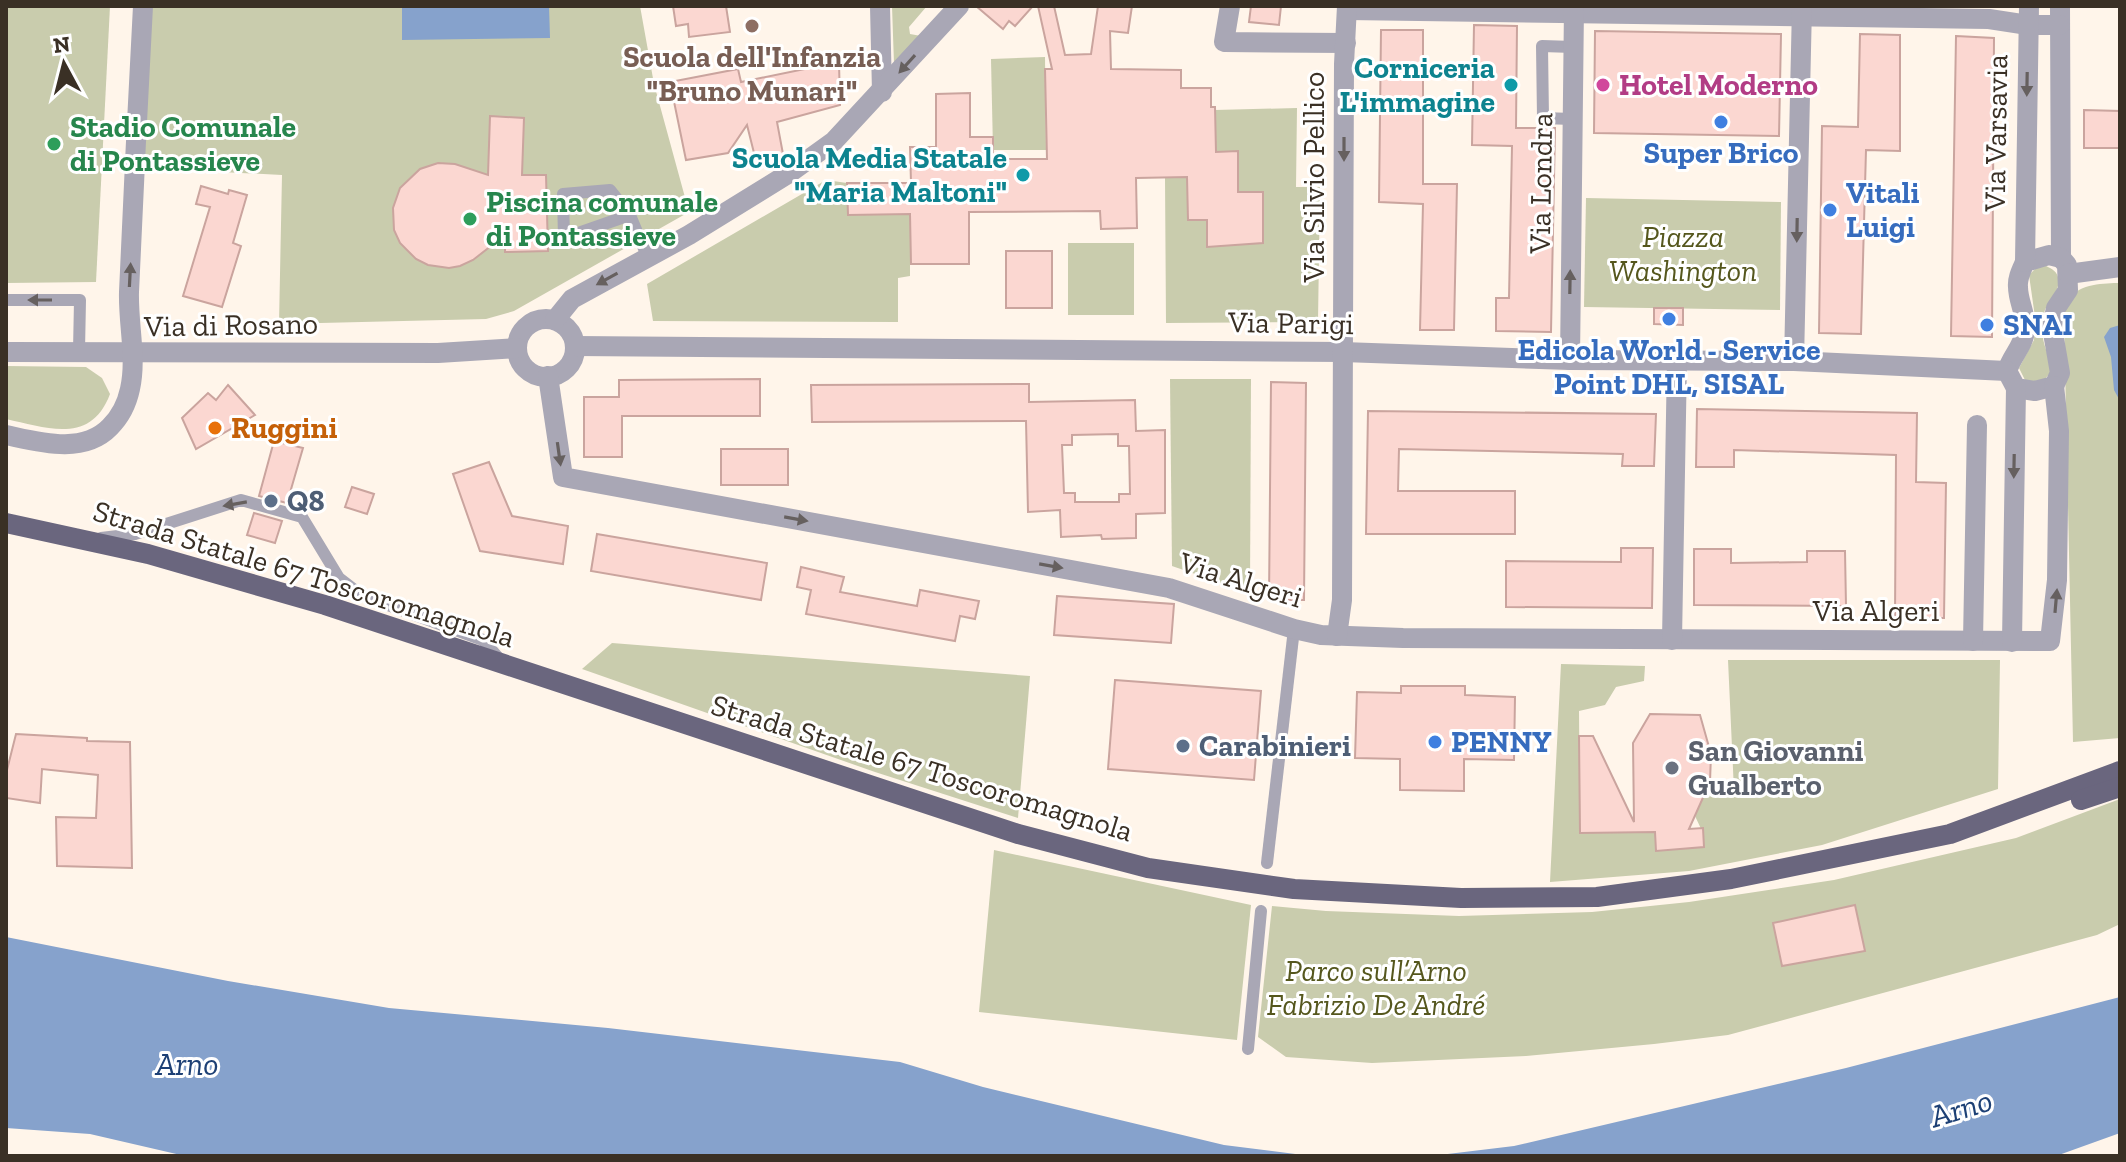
<svg xmlns="http://www.w3.org/2000/svg" width="2126" height="1162" font-family="'Zilla Slab',serif">
	<style>
		.green { fill: #c9ccad }
		.water { fill: #86a2cc }
		.building { fill: #fbd7d1; stroke: #caa49e; stroke-width: 2; fill-rule: evenodd }
		.lines { fill: none; stroke-linecap: round; stroke-linejoin: round }
		.lane { stroke: #a9a7b5; stroke-width: 12 }
		.street { stroke: #a9a7b5; stroke-width: 20 }
		.primary { stroke: #6a667e; stroke-width: 20 }
		.oneway { fill: #66605f }
		.education-dot { fill: #8d6e63; stroke: #fff; stroke-width: 3 }
		.culture-dot { fill: #0f9aa8; stroke: #fff; stroke-width: 3 }
		.hotel-dot { fill: #d1479c; stroke: #fff; stroke-width: 3 }
		.shop-dot { fill: #3f7fe0; stroke: #fff; stroke-width: 3 }
		.leisure-dot { fill: #2e9e5b; stroke: #fff; stroke-width: 3 }
		.food-dot { fill: #e8710a; stroke: #fff; stroke-width: 3 }
		.service-dot { fill: #5c6f8a; stroke: #fff; stroke-width: 3 }
		.worship-dot { fill: #6b7280; stroke: #fff; stroke-width: 3 }
		.labels { text-anchor: middle; dominant-baseline: central; stroke-width: 6; stroke-linejoin: round; paint-order: stroke }
		.education-label { font-size: 30px; font-weight: bold; fill: #785e54; stroke: #fff }
		.culture-label { font-size: 30px; font-weight: bold; fill: #0d838f; stroke: #fff; text-anchor: end }
		.hotel-label { font-size: 30px; font-weight: bold; fill: #b23c85; stroke: #fff; text-anchor: start }
		.leisure-label { font-size: 30px; font-weight: bold; fill: #27864d; stroke: #fff; text-anchor: start }
		.street-label { font-size: 30px; fill: #3a3025; stroke: #fff }
		.shop-label { font-size: 30px; font-weight: bold; fill: #366cbe; stroke: #fff; text-anchor: start }
		.park-label { font-size: 30px; font-style: italic; fill: #55571d; stroke: #fff }
		.food-label { font-size: 30px; font-weight: bold; fill: #c56008; stroke: #fff; text-anchor: start }
		.service-label { font-size: 30px; font-weight: bold; fill: #4e5e75; stroke: #fff; text-anchor: start }
		.worship-label { font-size: 30px; font-weight: bold; fill: #5b616d; stroke: #fff; text-anchor: start }
		.water-label { font-size: 32px; font-style: italic; fill: #1d4075; stroke: #fff }
	</style>
	<rect width="100%" height="100%" fill="#fff5ea"/>
	<g class="green">
		<polygon points="6,6 110,6 96,282 6,283"/>
		<polygon points="152,6 640,6 654,84 689,212 514,311 486,319 279,324 282,175 142,168"/>
		<polygon points="892,6 927,6 909,27 910,34 921,36 894,64"/>
		<polygon points="1045,57 1046,150 993,150 991,59"/>
		<polygon points="1297,108 1296,187 1320,187 1318,322 1166,323 1165,178 1187,177 1188,219 1207,220 1208,247 1263,243 1263,193 1238,192 1238,152 1216,152 1215,110"/>
		<polygon points="826,180 847,183 848,215 910,214 910,276 898,278 898,322 653,321 647,284"/>
		<polygon points="1586,198 1781,202 1780,310 1584,307"/>
		<rect x="1068" y="243" width="66" height="72"/>
		<path d="M2044,265c6,3 12,5 14,12 4,13 -11,24 -14,36 -6,28 4,35 8,58l-8,9 -18,2 -7,-14 15,-28 1,-23 -6,-42 7,-7z"/>
		<path d="M2120,283v455l-47,4 -9,-425c1,-6 2,-15 6,-19 9,-14 35,-15 50,-15z"/>
		<path d="M6,366l80,1 16,11 8,16c-19,51 -63,34 -104,25z"/>
		<polygon points="1170,379 1251,379 1250,593 1172,566"/>
		<polygon points="612,643 1030,676 1018,818 875,772 582,669"/>
		<polygon points="1728,660 2000,660 1998,789 1822,845 1689,871 1550,882 1561,664 1645,666 1644,681 1616,687 1605,705 1579,711 1580,833 1655,832 1656,850 1703,833 1695,816 1705,794 1734,791"/>
		<polygon points="2120,799 2120,924 2097,935 1728,1035 1654,1044 1526,1056 1372,1063 1286,1057 1258,1037 1272,906 1326,911 1459,916 1592,912 1689,902 1834,880 2016,838"/>
		<polygon points="994,850 1251,905 1237,1040 979,1012"/>
	</g>
	<g class="water">
		<polygon points="402,6 549,6 550,38 402,40"/>
		<polygon points="2120,325 2118,359 2120,401 2114,390 2111,357 2104,337 2110,328"/>
		<polygon points="6,937 228,981 389,1008 608,1028 900,1062 983,1087 1224,1145 1311,1156 185,1156 90,1134 6,1128"/>
		<polygon points="2120,997 2120,1133 2056,1156 1431,1156 1514,1146 1846,1068"/>
	</g>
	<g class="building">
		<polygon points="673,6 726,6 730,32 689,37 688,24 676,26"/>
		<polygon points="976,6 1033,6 1015,26 1009,21 1003,29"/>
		<polygon points="1038,6 1054,6 1065,55 1091,54 1098,6 1132,6 1128,33 1110,31 1111,69 1181,70 1181,88 1211,88 1211,107 1215,107 1216,152 1238,151 1238,192 1263,192 1263,243 1207,247 1207,220 1188,220 1187,177 1136,178 1137,228 1101,229 1100,211 969,212 969,264 911,264 910,214 848,215 847,183 911,183 910,147 936,147 936,94 970,93 970,137 993,137 993,159 1047,159 1045,69 1052,69"/>
		<polygon points="1251,6 1281,6 1279,25 1249,22"/>
		<polygon points="1474,25 1517,26 1516,128 1555,128 1551,332 1496,331 1496,298 1509,298 1512,146 1472,145"/>
		<polygon points="1381,30 1423,30 1423,184 1457,184 1454,330 1420,330 1423,204 1379,202"/>
		<polygon points="1595,31 1781,34 1779,136 1594,133"/>
		<polygon points="1860,34 1900,35 1900,151 1866,150 1861,334 1819,333 1822,126 1858,127"/>
		<polygon points="1956,36 1994,38 1992,337 1951,336"/>
		<polygon points="839,62 840,105 777,122 783,154 758,169 747,125 728,153 686,160 670,82 738,69 741,82"/>
		<polygon points="2084,110 2120,111 2120,148 2084,148"/>
		<polygon points="490,116 524,118 522,175 546,175 548,251 505,252 505,235 473,260 460,266 449,268 428,265 416,259 400,243 394,230 393,208 400,188 420,169 438,163 455,164 488,175"/>
		<polygon points="201,186 228,194 229,190 247,195 233,243 241,246 222,307 183,296 210,207 196,204"/>
		<rect x="1006" y="251" width="46" height="57"/>
		<polygon points="1654,308 1683,308 1683,325 1654,324"/>
		<polygon points="760,379 760,416 622,416 622,457 584,457 584,397 619,397 619,380"/>
		<polygon points="1271,382 1306,383 1304,600 1269,600"/>
		<path d="M1029,384v18l106,-2 1,31 29,-1v83l-29,1v24l-34,1 -1,-4 -40,2 -1,-27 -32,2 -2,-91 -214,1 -1,-37zM1118,434v12h11l1,48h-11v8h-44v-9h-11l-2,-48h10v-10z"/>
		<polygon points="228,385 255,415 196,449 182,418 208,393 216,400"/>
		<polygon points="1697,409 1917,413 1916,482 1946,483 1944,618 1895,618 1896,455 1734,450 1734,467 1696,467"/>
		<polygon points="1368,411 1656,414 1654,466 1622,466 1623,454 1399,449 1398,491 1515,491 1515,534 1366,534"/>
		<polygon points="274,441 303,448 287,503 259,496"/>
		<rect x="721" y="449" width="67" height="36"/>
		<polygon points="489,462 512,516 568,526 563,564 480,551 453,474"/>
		<polygon points="352,487 374,494 367,514 345,507"/>
		<polygon points="254,513 282,521 275,543 247,535"/>
		<polygon points="597,534 767,563 761,600 591,571"/>
		<polygon points="1621,548 1653,548 1652,608 1506,607 1506,561 1621,562"/>
		<polygon points="1694,549 1731,549 1731,563 1807,562 1807,551 1845,551 1846,606 1694,605"/>
		<polygon points="801,567 844,577 840,592 917,606 920,590 979,601 975,619 960,616 955,641 806,614 811,590 797,587"/>
		<polygon points="1057,596 1174,604 1171,643 1054,635"/>
		<polygon points="1115,680 1261,691 1254,780 1108,769"/>
		<polygon points="1401,686 1465,686 1465,695 1515,697 1514,760 1464,759 1464,791 1400,790 1400,759 1355,758 1357,692 1401,693"/>
		<polygon points="1650,714 1700,715 1711,754 1710,782 1689,829 1703,828 1704,847 1656,851 1655,832 1580,833 1579,736 1593,736 1634,822 1633,743"/>
		<polygon points="16,734 87,738 87,741 130,742 132,868 57,866 56,817 96,818 98,775 42,769 40,803 6,798 6,774"/>
		<polygon points="1855,905 1865,951 1782,966 1773,923"/>
	</g>
	<g class="lines">
		<g class="lane">
			<polyline points="1572,119 1543,118 1542,46 1573,47"/>
			<polyline points="630,215 564,238 563,194 610,190 630,215 647,256"/>
			<polyline points="6,300 80,300 79,351"/>
			<polyline points="101,538 135,534 241,500 302,517 339,578 361,595 483,640 501,661"/>
			<polyline points="1267,863 1294,629"/>
			<polyline points="1248,1049 1261,911"/>
		</g>
		<g class="street">
			<polyline points="880,6 882,92"/>
			<polyline points="1230,6 1224,42 1346,43"/>
			<polyline points="2060,6 2061,258"/>
			<polyline points="1347,10 1989,19 2028,25 2060,25"/>
			<path d="M2049,255l12,3 6,7 1,25 -12,18 -4,19 8,46 -6,13 -19,5 -19,-3 -9,-17c5,-16 16,-24 18,-40 2,-16 -7,-29 -7,-44 -1,-9 4,-18 7,-25z"/>
			<polyline points="2025,262 2029,6"/>
			<polyline points="2068,274 2120,267"/>
			<circle cx="546" cy="348" r="29"/>
			<polyline points="555,320 572,299 689,235 791,172 834,141 959,6"/>
			<polyline points="575,346 1343,352 1570,360 1794,361 2007,371"/>
			<polyline points="6,352 438,353 517,348"/>
			<polyline points="1570,360 1574,6"/>
			<polyline points="1794,361 1802,6"/>
			<polyline points="548,376 563,477 1169,588 1294,629 1321,635 1403,638 2050,641 2057,580 2059,431 2054,386"/>
			<path d="M6,435c33,7 77,20 104,-8 10,-10 17,-24 20,-38 7,-31 -2,-65 -1,-97 4,-95 9,-191 14,-286"/>
			<polyline points="1337,636 1342,600 1344,64 1347,6"/>
			<polyline points="1672,640 1677,360"/>
			<polyline points="1973,641 1977,425"/>
			<polyline points="2012,642 2016,388"/>
		</g>
		<g class="primary">
			<polyline points="6,523 148,554 325,605 1018,834 1148,868 1294,889 1461,898 1597,897 1731,879 1950,834 2120,771"/>
			<polyline points="2081,800 2120,787"/>
		</g>
	</g>
	<defs><path id="oneway-solid" d="M-6-.8H1V-3.2L6.5 0L1 3.2V.8H-6Z" transform="scale(2)"/></defs>
	<g class="oneway">
		<use href="#oneway-solid" transform="translate(907 64) rotate(132)"/>
		<use href="#oneway-solid" transform="translate(2027 84) rotate(91)"/>
		<use href="#oneway-solid" transform="translate(1344 149) rotate(90)"/>
		<use href="#oneway-solid" transform="translate(1797 230) rotate(91)"/>
		<use href="#oneway-solid" transform="translate(130 275) rotate(-87)"/>
		<use href="#oneway-solid" transform="translate(607 279) rotate(151)"/>
		<use href="#oneway-solid" transform="translate(1570 282) rotate(-89)"/>
		<use href="#oneway-solid" transform="translate(40 300) rotate(180)"/>
		<use href="#oneway-solid" transform="translate(559 454) rotate(82)"/>
		<use href="#oneway-solid" transform="translate(2014 466) rotate(91)"/>
		<use href="#oneway-solid" transform="translate(235 504) rotate(170)"/>
		<use href="#oneway-solid" transform="translate(796 519) rotate(10)"/>
		<use href="#oneway-solid" transform="translate(1051 566) rotate(10)"/>
		<use href="#oneway-solid" transform="translate(2056 601) rotate(-85)"/>
	</g>
	<circle class="education-dot" cx="752" cy="26" r="8"/>
	<g class="culture-dot">
		<circle cx="1511" cy="85" r="8"/>
		<circle cx="1023" cy="175" r="8"/>
	</g>
	<circle class="hotel-dot" cx="1603" cy="85" r="8"/>
	<g class="shop-dot">
		<circle cx="1721" cy="122" r="8"/>
		<circle cx="1830" cy="210" r="8"/>
		<circle cx="1669" cy="319" r="8"/>
		<circle cx="1987" cy="325" r="8"/>
		<circle cx="1435" cy="742" r="8"/>
	</g>
	<g class="leisure-dot">
		<circle cx="54" cy="144" r="8"/>
		<circle cx="470" cy="219" r="8"/>
	</g>
	<circle class="food-dot" cx="215" cy="428" r="8"/>
	<g class="service-dot">
		<circle cx="271" cy="501" r="8"/>
		<circle cx="1183" cy="746" r="8"/>
	</g>
	<circle class="worship-dot" cx="1672" cy="768" r="8"/>
	<g class="labels">
		<g class="education-label">
			<text x="752" y="57">Scuola dell'Infanzia<tspan x="752" dy="34">"Bruno Munari"</tspan></text>
		</g>
		<g class="culture-label">
			<text x="1495" y="68">Corniceria<tspan x="1495" dy="34">L'immagine</tspan></text>
			<text x="1007" y="158">Scuola Media Statale<tspan x="1007" dy="34">"Maria Maltoni"</tspan></text>
		</g>
		<g class="hotel-label">
			<text x="1619" y="85">Hotel Moderno</text>
		</g>
		<g class="leisure-label">
			<text x="70" y="127">Stadio Comunale<tspan x="70" dy="34">di Pontassieve</tspan></text>
			<text x="486" y="202">Piscina comunale<tspan x="486" dy="34">di Pontassieve</tspan></text>
		</g>
		<g class="street-label">
			<text transform="translate(1996 133) rotate(-89)">Via Varsavia</text>
			<text transform="translate(1314 177) rotate(-90)">Via Silvio Pellico</text>
			<text transform="translate(1541 183) rotate(-89)">Via Londra</text>
			<text transform="translate(1291 323) rotate(1)">Via Parigi</text>
			<text transform="translate(231 325) rotate(-1)">Via di Rosano</text>
			<text transform="translate(304 574) rotate(17)">Strada Statale 67 Toscoromagnola</text>
			<text transform="translate(1241 580) rotate(17)">Via Algeri</text>
			<text x="1876" y="611">Via Algeri</text>
			<text transform="translate(922 768) rotate(17)">Strada Statale 67 Toscoromagnola</text>
		</g>
		<g class="shop-label">
			<text x="1721" y="153" text-anchor="middle">Super Brico</text>
			<text x="1846" y="193">Vitali<tspan x="1846" dy="34">Luigi</tspan></text>
			<text x="2003" y="325">SNAI</text>
			<text x="1669" y="350" text-anchor="middle">Edicola World - Service<tspan x="1669" dy="34">Point DHL, SISAL</tspan></text>
			<text x="1451" y="742">PENNY</text>
		</g>
		<g class="park-label">
			<text x="1683" y="237">Piazza<tspan x="1683" dy="34">Washington</tspan></text>
			<text x="1376" y="971">Parco sull’Arno<tspan x="1376" dy="34">Fabrizio De André</tspan></text>
		</g>
		<g class="food-label">
			<text x="231" y="428">Ruggini</text>
		</g>
		<g class="service-label">
			<text x="287" y="501">Q8</text>
			<text x="1199" y="746">Carabinieri</text>
		</g>
		<g class="worship-label">
			<text x="1688" y="751">San Giovanni<tspan x="1688" dy="34">Gualberto</tspan></text>
		</g>
		<g class="water-label">
			<text x="187" y="1064">Arno</text>
			<text transform="translate(1961 1108) rotate(-17)">Arno</text>
		</g>
	</g>
	<rect width="2126" height="1162" fill="none" stroke="#3a3025" stroke-width="16"/>
	<g transform="translate(64 64) rotate(353)" stroke="#ffffff" stroke-width="6" paint-order="stroke">
	<path d="M0-6L14 30L0 20L-14 30Z" fill="#3a3025"/>
	<text y="-12" font-size="22" font-weight="bold" text-anchor="middle" fill="#3a3025">N</text>
	</g>
</svg>
